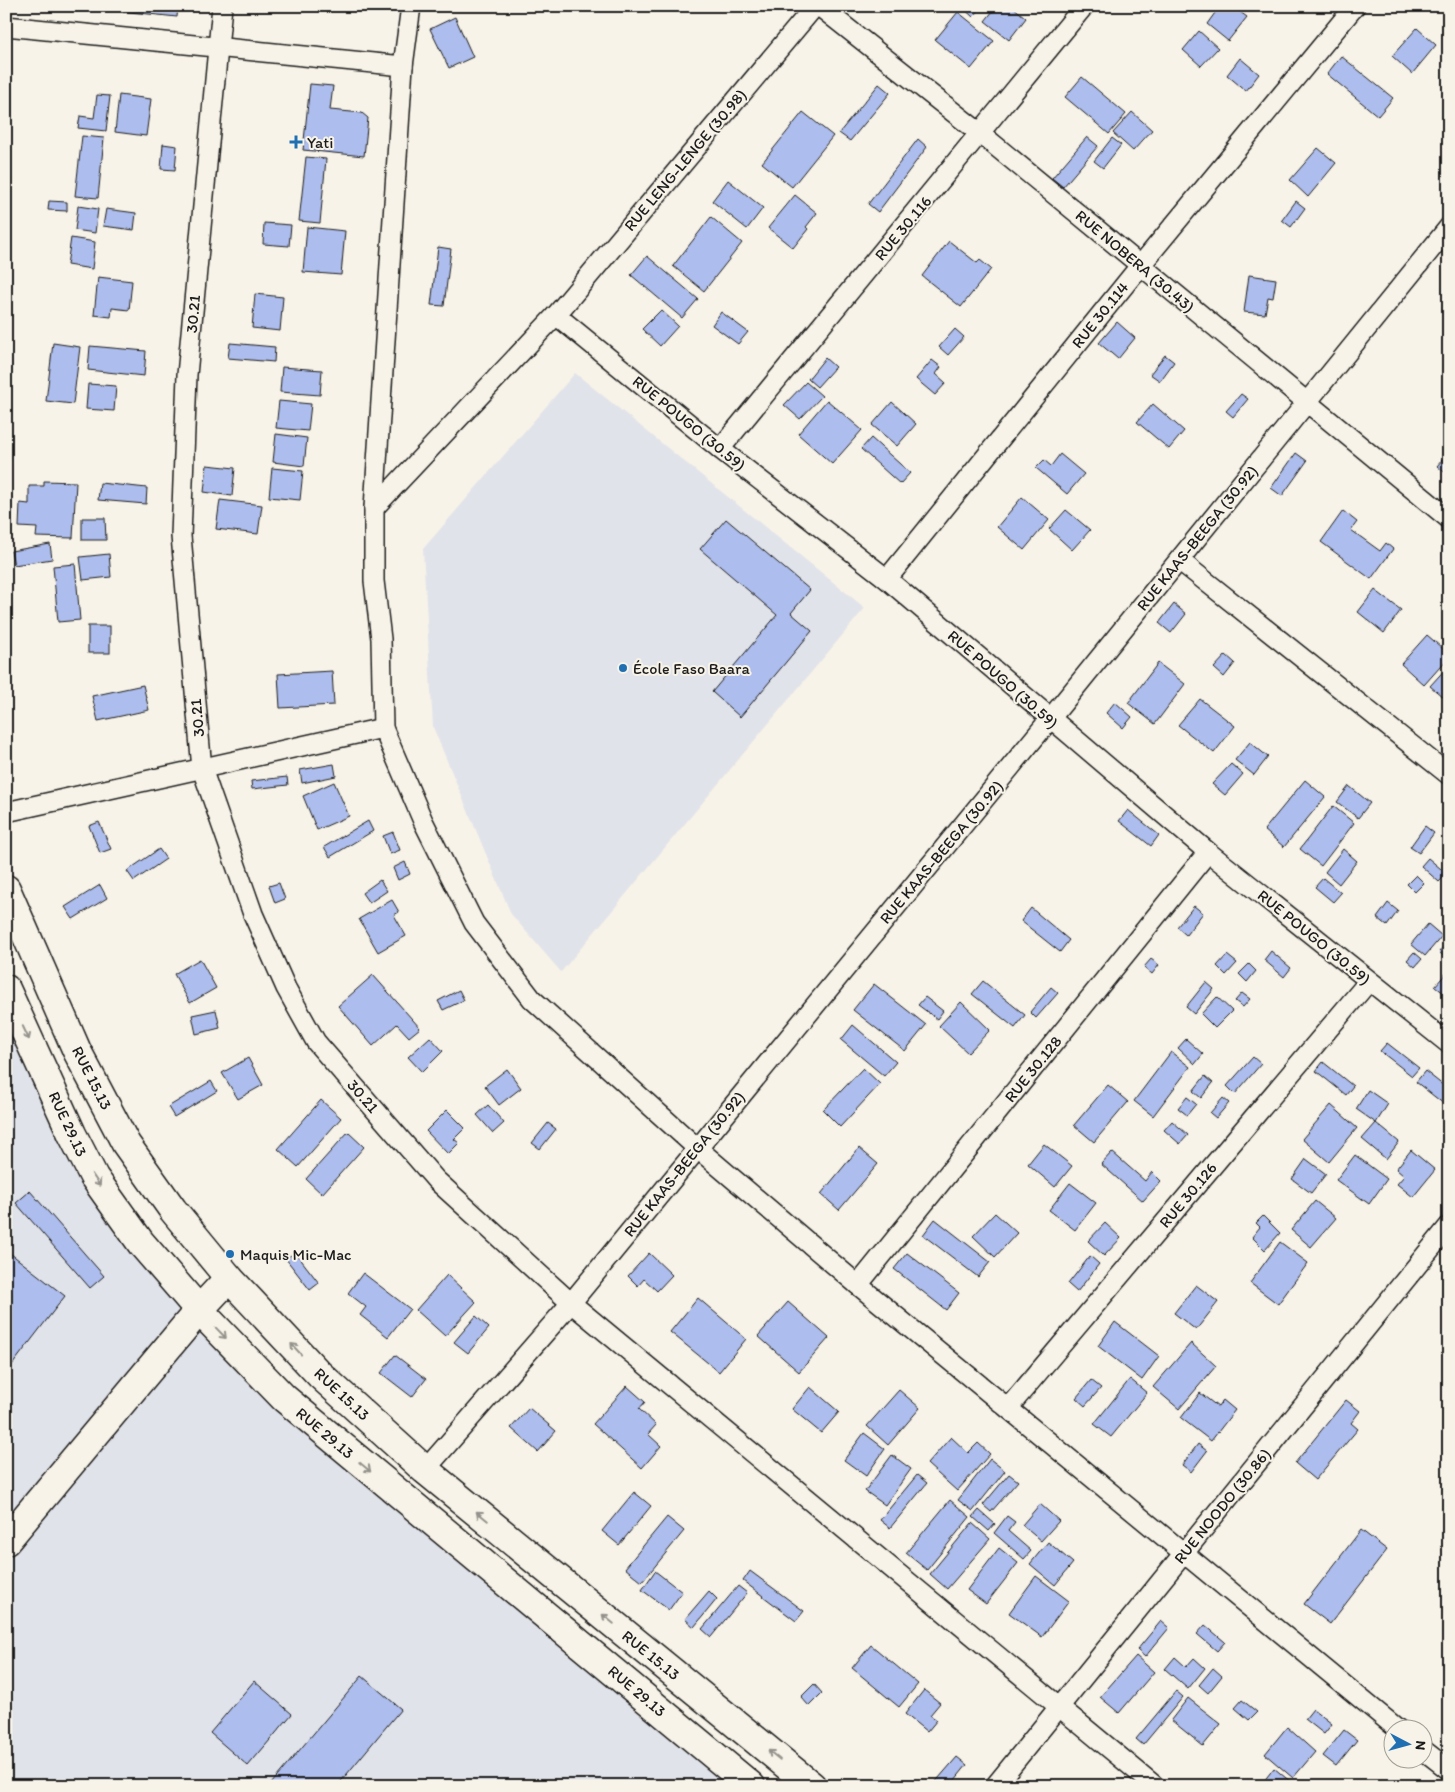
<svg xmlns="http://www.w3.org/2000/svg" width="1455" height="1792" font-family="Itim,sans-serif">
	<style>
		.built { fill: #e1e3ea }
		.building { fill: #adbded; stroke: #1c1c1c }
		.lines { fill: none; stroke-linecap: round; stroke-linejoin: round }
		.minor-casing { stroke: #1c1c1c; stroke-width: 22 }
		.secondary-casing { stroke: #1c1c1c; stroke-width: 31 }
		.minor { stroke: #f7f3e8; stroke-width: 19 }
		.secondary { stroke: #f7f3e8; stroke-width: 28 }
		.oneway { stroke: #94928c }
		.poi-dot { fill: #1f6fb2; stroke: #f7f3e8; stroke-width: 2 }
		.labels { text-anchor: middle; dominant-baseline: central; stroke-width: 4; stroke-linejoin: round; paint-order: stroke }
		.poi-label { font-size: 16px; fill: #1c1c1c; stroke: #f7f3e8; text-anchor: start }
		.street-label { font-size: 16px; fill: #1c1c1c; stroke: #f7f3e8 }
	</style>
	<rect width="100%" height="100%" fill="#f7f3e8"/>
	<filter id="ink" filterUnits="userSpaceOnUse"><feTurbulence type="fractalNoise" baseFrequency=".02" numOctaves="2"/><feDisplacementMap in="SourceGraphic" scale="10" xChannelSelector="R" yChannelSelector="G"/><feConvolveMatrix kernelMatrix="1 2 1 2 8 2 1 2 1" color-interpolation-filters="sRGB"/></filter>
	<g filter="url(#ink)">
		<g class="built">
			<polygon points="575,373 865,608 561,972 511,914 433,727 423,549"/>
			<polygon points="6,965 94,1177 199,1310 755,1786 6,1786"/>
		</g>
		<g class="building">
			<polygon points="89,6 115,6 115,9"/>
			<polygon points="121,6 178,6 177,17 120,11"/>
			<polygon points="961,6 983,6 973,17"/>
			<polygon points="997,6 1012,6 1026,18 1009,40 985,21"/>
			<polygon points="1220,6 1232,6 1247,17 1228,41 1207,24"/>
			<polygon points="958,12 994,41 971,69 935,40"/>
			<polygon points="455,17 473,57 449,68 430,29"/>
			<polygon points="1417,28 1436,45 1412,74 1392,56"/>
			<polygon points="1199,31 1218,48 1201,66 1183,50"/>
			<polygon points="1341,56 1393,98 1378,116 1327,74"/>
			<polygon points="1240,58 1259,74 1246,91 1227,75"/>
			<polygon points="1082,77 1126,114 1109,134 1065,97"/>
			<polygon points="310,84 333,86 330,110 362,113 368,118 364,156 303,150"/>
			<polygon points="879,84 890,93 850,141 839,133"/>
			<polygon points="97,95 110,96 106,131 78,128 80,116 94,118"/>
			<polygon points="119,95 151,99 146,136 115,132"/>
			<polygon points="803,112 833,136 792,187 762,163"/>
			<polygon points="1132,112 1152,130 1133,151 1113,133"/>
			<polygon points="82,136 104,138 98,198 75,196"/>
			<polygon points="1087,137 1098,146 1063,187 1052,178"/>
			<polygon points="1112,138 1121,145 1103,168 1094,161"/>
			<polygon points="918,139 927,147 878,212 868,204"/>
			<polygon points="163,144 177,146 175,170 161,169"/>
			<polygon points="1318,148 1336,163 1308,197 1290,180"/>
			<polygon points="306,157 326,159 320,223 299,221"/>
			<polygon points="728,180 763,208 747,229 712,201"/>
			<polygon points="795,195 817,213 806,227 808,229 793,248 768,228"/>
			<polygon points="49,201 67,202 67,211 48,210"/>
			<polygon points="1296,201 1305,208 1291,227 1282,220"/>
			<polygon points="78,206 98,209 95,233 75,230"/>
			<polygon points="106,209 136,213 134,230 103,226"/>
			<polygon points="711,217 742,243 704,291 673,266"/>
			<polygon points="264,223 291,225 289,246 263,244"/>
			<polygon points="307,227 345,231 341,275 303,272"/>
			<polygon points="71,238 95,242 92,269 67,265"/>
			<polygon points="949,241 977,263 980,260 991,269 961,307 922,276"/>
			<polygon points="438,247 451,249 444,306 431,305"/>
			<polygon points="647,256 698,299 682,318 631,275"/>
			<polygon points="1249,275 1276,279 1273,298 1268,297 1265,314 1244,312"/>
			<polygon points="98,277 132,281 129,310 112,308 111,317 94,315"/>
			<polygon points="255,294 283,297 280,331 252,328"/>
			<polygon points="661,310 678,326 660,346 642,329"/>
			<polygon points="721,312 748,332 738,344 712,325"/>
			<polygon points="1117,322 1135,338 1118,359 1099,343"/>
			<polygon points="955,329 964,337 948,355 939,347"/>
			<polygon points="53,343 80,347 73,404 46,401"/>
			<polygon points="230,343 275,347 274,362 228,358"/>
			<polygon points="90,346 146,351 144,376 88,370"/>
			<polygon points="1165,355 1174,362 1160,381 1150,374"/>
			<polygon points="825,358 835,367 817,387 808,379"/>
			<polygon points="932,360 941,367 936,374 946,383 935,395 916,379"/>
			<polygon points="282,367 322,370 320,395 280,392"/>
			<polygon points="806,382 822,396 800,419 784,405"/>
			<polygon points="88,384 116,386 114,411 86,409"/>
			<polygon points="1241,394 1248,399 1233,417 1226,411"/>
			<polygon points="827,400 862,430 832,464 798,434"/>
			<polygon points="279,401 311,404 308,431 276,428"/>
			<polygon points="892,402 916,424 897,446 872,425"/>
			<polygon points="1153,404 1184,431 1169,449 1137,422"/>
			<polygon points="276,434 307,438 304,466 273,462"/>
			<polygon points="871,438 910,473 900,484 861,449"/>
			<polygon points="1449,452 1449,476 1437,466"/>
			<polygon points="1296,453 1307,461 1282,496 1271,488"/>
			<polygon points="1060,454 1084,474 1067,494 1036,468 1044,460 1051,466"/>
			<polygon points="207,465 235,468 232,496 204,492"/>
			<polygon points="272,468 303,471 300,500 269,497"/>
			<polygon points="44,481 76,482 73,538 36,537 37,528 19,527 20,503 29,504 29,486 44,486"/>
			<polygon points="100,483 147,488 146,504 98,500"/>
			<polygon points="1022,497 1049,520 1024,550 997,527"/>
			<polygon points="220,500 262,505 258,534 216,529"/>
			<polygon points="1066,510 1090,530 1072,550 1049,529"/>
			<polygon points="1343,511 1357,522 1351,530 1380,551 1386,543 1393,549 1371,579 1321,542"/>
			<polygon points="82,518 105,518 106,540 82,540"/>
			<polygon points="726,519 810,590 791,613 812,631 740,717 712,692 777,615 700,549"/>
			<polygon points="50,544 52,559 14,565 11,551"/>
			<polygon points="109,554 111,577 83,580 80,557"/>
			<polygon points="75,564 80,620 58,622 53,566"/>
			<polygon points="1375,590 1401,610 1384,633 1358,612"/>
			<polygon points="1174,604 1186,614 1171,633 1159,623"/>
			<rect x="88" y="626" width="22" height="27"/>
			<polygon points="1427,635 1449,654 1449,657 1424,685 1401,664"/>
			<polygon points="1226,655 1235,663 1224,677 1214,668"/>
			<polygon points="1158,663 1185,684 1155,724 1128,703"/>
			<polygon points="1449,665 1449,702 1430,686"/>
			<polygon points="332,671 334,705 280,708 278,674"/>
			<polygon points="143,685 149,710 98,721 92,696"/>
			<polygon points="1200,699 1235,726 1214,753 1178,725"/>
			<polygon points="1115,702 1132,717 1123,728 1106,713"/>
			<polygon points="1250,742 1268,757 1254,775 1235,760"/>
			<polygon points="334,764 336,776 302,783 300,770"/>
			<polygon points="1231,764 1243,774 1225,795 1212,784"/>
			<polygon points="287,777 288,785 252,789 251,781"/>
			<polygon points="1305,780 1325,797 1284,847 1264,830"/>
			<polygon points="334,782 349,816 317,830 303,796"/>
			<polygon points="1349,786 1370,803 1358,818 1337,802"/>
			<polygon points="1333,806 1354,823 1321,866 1300,849"/>
			<polygon points="1128,810 1159,835 1151,846 1119,821"/>
			<polygon points="368,821 373,831 330,857 324,847"/>
			<polygon points="99,822 111,849 100,853 89,826"/>
			<polygon points="1425,826 1434,833 1419,853 1410,847"/>
			<polygon points="393,832 400,850 390,854 383,836"/>
			<polygon points="159,849 166,859 134,881 127,871"/>
			<polygon points="1343,849 1357,861 1339,884 1325,872"/>
			<polygon points="1428,858 1447,874 1439,882 1421,866"/>
			<polygon points="405,862 410,874 398,880 393,868"/>
			<polygon points="1416,875 1424,883 1415,892 1407,884"/>
			<polygon points="1323,878 1341,893 1333,902 1315,887"/>
			<polygon points="380,880 387,891 369,903 362,893"/>
			<polygon points="279,883 285,899 275,903 269,886"/>
			<polygon points="100,885 107,898 73,919 65,907"/>
			<polygon points="392,900 399,912 394,915 406,936 378,952 359,919"/>
			<polygon points="1388,903 1398,911 1387,926 1377,918"/>
			<polygon points="1194,906 1203,913 1186,935 1177,927"/>
			<polygon points="1031,908 1069,940 1060,952 1021,921"/>
			<polygon points="1428,924 1442,936 1425,956 1411,944"/>
			<polygon points="1449,940 1449,959 1448,960 1439,952"/>
			<polygon points="1271,951 1291,968 1284,977 1264,960"/>
			<polygon points="1414,952 1422,959 1415,967 1407,960"/>
			<polygon points="1227,955 1237,963 1226,975 1217,966"/>
			<polygon points="200,959 216,988 190,1003 174,974"/>
			<polygon points="1151,959 1159,965 1152,974 1144,967"/>
			<polygon points="1249,964 1256,971 1247,982 1239,974"/>
			<polygon points="1449,970 1449,989 1445,994 1435,986"/>
			<polygon points="373,975 420,1028 409,1037 397,1024 373,1046 338,1006"/>
			<polygon points="983,981 1025,1015 1015,1028 972,994"/>
			<polygon points="1206,982 1214,989 1194,1014 1186,1007"/>
			<polygon points="874,984 926,1025 905,1051 853,1010"/>
			<polygon points="1051,987 1058,993 1036,1018 1030,1012"/>
			<polygon points="459,990 464,1000 443,1010 438,1001"/>
			<polygon points="1242,993 1250,999 1243,1007 1235,1001"/>
			<polygon points="925,997 943,1011 937,1019 918,1005"/>
			<polygon points="1217,997 1232,1011 1215,1028 1201,1014"/>
			<polygon points="961,1002 990,1030 968,1053 939,1026"/>
			<polygon points="216,1010 220,1028 196,1034 192,1015"/>
			<polygon points="853,1025 896,1062 884,1076 841,1040"/>
			<polygon points="430,1037 443,1051 422,1072 408,1057"/>
			<polygon points="1186,1039 1203,1054 1195,1064 1178,1048"/>
			<polygon points="1387,1043 1419,1068 1412,1076 1380,1051"/>
			<polygon points="1171,1052 1190,1067 1153,1116 1134,1101"/>
			<polygon points="1253,1057 1261,1064 1235,1094 1227,1086"/>
			<polygon points="248,1058 263,1085 238,1099 222,1073"/>
			<polygon points="1323,1062 1353,1086 1346,1095 1316,1071"/>
			<polygon points="863,1068 880,1084 840,1127 823,1110"/>
			<polygon points="507,1069 521,1088 499,1105 485,1086"/>
			<polygon points="1425,1071 1449,1090 1449,1108 1416,1082"/>
			<polygon points="1205,1076 1213,1083 1201,1098 1193,1091"/>
			<polygon points="211,1081 217,1091 174,1117 168,1107"/>
			<polygon points="1108,1085 1128,1102 1094,1142 1074,1125"/>
			<polygon points="1368,1090 1388,1104 1376,1123 1356,1109"/>
			<polygon points="1187,1097 1196,1104 1187,1115 1178,1108"/>
			<polygon points="1223,1098 1229,1103 1216,1118 1210,1113"/>
			<polygon points="321,1100 341,1118 298,1167 278,1149"/>
			<polygon points="488,1105 504,1123 493,1133 477,1115"/>
			<polygon points="1331,1105 1357,1128 1329,1162 1302,1139"/>
			<polygon points="447,1110 465,1128 454,1139 459,1143 448,1154 426,1131"/>
			<polygon points="1172,1121 1188,1135 1180,1144 1164,1130"/>
			<polygon points="548,1123 556,1129 540,1149 532,1143"/>
			<polygon points="1376,1123 1399,1142 1386,1159 1362,1139"/>
			<polygon points="348,1132 364,1147 322,1194 306,1179"/>
			<polygon points="1449,1139 1449,1152 1442,1147"/>
			<polygon points="1044,1144 1072,1166 1055,1187 1028,1164"/>
			<polygon points="859,1148 878,1164 839,1210 821,1194"/>
			<polygon points="1411,1150 1435,1170 1413,1197 1397,1184 1404,1176 1396,1169"/>
			<polygon points="1112,1152 1145,1181 1152,1172 1161,1181 1143,1201 1101,1164"/>
			<polygon points="1355,1155 1387,1179 1369,1204 1336,1180"/>
			<polygon points="1306,1159 1326,1174 1311,1193 1292,1179"/>
			<polygon points="1070,1183 1096,1203 1075,1230 1049,1210"/>
			<polygon points="30,1191 104,1276 90,1288 16,1203"/>
			<polygon points="1315,1201 1336,1218 1311,1247 1291,1230"/>
			<polygon points="995,1213 1017,1233 995,1257 973,1236"/>
			<polygon points="1263,1216 1280,1233 1265,1250 1252,1237 1260,1227 1256,1223"/>
			<polygon points="935,1219 990,1262 978,1277 923,1235"/>
			<polygon points="1105,1223 1121,1238 1104,1256 1088,1241"/>
			<polygon points="1280,1242 1308,1263 1278,1304 1250,1283"/>
			<polygon points="6,1250 65,1296 6,1373"/>
			<polygon points="295,1252 319,1283 310,1290 286,1259"/>
			<polygon points="649,1253 672,1275 657,1291 644,1279 638,1286 628,1276"/>
			<polygon points="907,1253 959,1293 946,1310 894,1269"/>
			<polygon points="1090,1256 1099,1264 1077,1292 1068,1284"/>
			<polygon points="363,1273 410,1309 388,1337 360,1315 366,1307 348,1293"/>
			<polygon points="447,1275 476,1302 445,1336 416,1310"/>
			<polygon points="1196,1285 1218,1302 1196,1330 1174,1313"/>
			<polygon points="698,1298 746,1339 719,1372 670,1332"/>
			<polygon points="788,1302 829,1338 799,1372 758,1336"/>
			<polygon points="476,1316 489,1328 468,1353 454,1342"/>
			<polygon points="1115,1322 1159,1356 1142,1380 1098,1346"/>
			<polygon points="1191,1343 1216,1366 1179,1409 1153,1387"/>
			<polygon points="395,1355 426,1379 412,1397 381,1373"/>
			<polygon points="1130,1379 1147,1393 1111,1437 1094,1424"/>
			<polygon points="1091,1380 1101,1388 1085,1406 1076,1398"/>
			<polygon points="627,1386 645,1402 639,1409 656,1425 648,1434 661,1446 642,1468 593,1424"/>
			<polygon points="810,1387 839,1412 821,1433 792,1409"/>
			<polygon points="899,1390 920,1408 888,1445 867,1426"/>
			<polygon points="1200,1393 1218,1407 1223,1400 1235,1410 1211,1441 1181,1418"/>
			<polygon points="1346,1400 1360,1411 1351,1423 1358,1429 1315,1480 1295,1463"/>
			<polygon points="529,1408 556,1431 538,1452 511,1428"/>
			<polygon points="864,1433 885,1449 866,1476 844,1460"/>
			<polygon points="951,1437 968,1453 978,1443 990,1454 957,1491 927,1464"/>
			<polygon points="1198,1444 1207,1451 1191,1472 1182,1465"/>
			<polygon points="892,1455 911,1469 885,1505 865,1491"/>
			<polygon points="990,1459 1005,1471 973,1511 958,1500"/>
			<polygon points="1009,1474 1018,1481 991,1512 983,1505"/>
			<polygon points="917,1475 927,1483 890,1528 880,1520"/>
			<polygon points="634,1492 651,1506 619,1545 602,1531"/>
			<polygon points="950,1500 970,1517 927,1570 906,1553"/>
			<polygon points="1040,1504 1059,1521 1041,1541 1022,1525"/>
			<polygon points="979,1510 995,1524 989,1531 973,1517"/>
			<polygon points="1007,1516 1015,1522 1008,1531 1031,1551 1024,1559 994,1533"/>
			<polygon points="667,1517 684,1531 642,1582 625,1568"/>
			<polygon points="972,1523 990,1539 947,1589 930,1574"/>
			<polygon points="1361,1530 1387,1550 1330,1624 1304,1604"/>
			<polygon points="1048,1542 1073,1563 1055,1585 1030,1564"/>
			<polygon points="999,1548 1018,1563 986,1604 967,1590"/>
			<polygon points="655,1571 682,1592 669,1610 642,1590"/>
			<polygon points="750,1571 804,1611 796,1621 743,1581"/>
			<polygon points="1036,1576 1069,1601 1042,1637 1009,1613"/>
			<polygon points="738,1586 747,1593 711,1637 702,1629"/>
			<polygon points="709,1591 717,1599 694,1627 685,1619"/>
			<polygon points="1161,1621 1169,1628 1145,1657 1137,1650"/>
			<polygon points="1205,1625 1225,1642 1217,1651 1197,1634"/>
			<polygon points="871,1645 918,1684 899,1707 852,1668"/>
			<polygon points="1136,1656 1154,1672 1119,1713 1100,1697"/>
			<polygon points="1175,1657 1186,1667 1194,1658 1205,1668 1188,1689 1165,1669"/>
			<polygon points="1213,1668 1222,1676 1208,1693 1199,1685"/>
			<polygon points="362,1676 401,1709 337,1786 274,1786 271,1784"/>
			<polygon points="254,1681 292,1714 248,1766 210,1733"/>
			<polygon points="814,1684 822,1693 809,1706 801,1697"/>
			<polygon points="924,1690 940,1703 930,1715 937,1720 927,1732 905,1714"/>
			<polygon points="1176,1691 1183,1697 1143,1745 1136,1739"/>
			<polygon points="1188,1698 1221,1724 1203,1746 1171,1720"/>
			<polygon points="1242,1700 1257,1712 1249,1720 1235,1708"/>
			<polygon points="1313,1709 1332,1724 1324,1734 1305,1719"/>
			<polygon points="1287,1727 1315,1752 1293,1778 1265,1754"/>
			<polygon points="1344,1730 1357,1740 1336,1766 1323,1756"/>
			<polygon points="957,1757 967,1765 950,1786 932,1786"/>
			<polygon points="1274,1768 1292,1783 1290,1786 1260,1786"/>
		</g>
		<g class="lines">
			<g class="minor-casing">
				<g id="minor">
					<polyline points="222,6 187,375 181,536 202,769 253,914 286,988 316,1042 436,1180 571,1303 1155,1786"/>
					<polyline points="411,6 403,66 374,508 374,581 381,639 383,728 423,821 474,923 532,999 697,1148 858,1285 1399,1730"/>
					<polyline points="819,6 981,134 1449,519"/>
					<polyline points="6,26 403,66"/>
					<polyline points="556,315 720,449 887,579 1208,852 1449,1044"/>
					<polyline points="720,449 1084,6"/>
					<polyline points="374,508 556,315 815,6"/>
					<polyline points="1179,560 1449,775"/>
					<polyline points="887,579 1140,266 1355,6"/>
					<polyline points="6,812 383,728"/>
					<polyline points="858,1285 1208,852"/>
					<polyline points="1008,1408 1369,981"/>
					<polyline points="425,1470 571,1303 1050,719 1449,227"/>
					<polyline points="1422,1749 1449,1770"/>
					<polyline points="995,1786 1449,1226"/>
				</g>
			</g>
			<g class="secondary-casing">
				<g id="secondary">
					<polyline points="6,889 77,1051 126,1144 173,1210 229,1278 320,1375 425,1470 812,1786"/>
					<polyline points="6,989 72,1134 94,1177 141,1243 199,1310 284,1398 751,1786"/>
					<polyline points="6,1541 199,1310 229,1278"/>
				</g>
			</g>
			<use href="#minor" class="minor"/>
			<use href="#secondary" class="secondary"/>
		</g>
		<defs><path id="oneway-shaft" d="M-6 0H5M1.5-3L5.5 0L1.5 3" fill="none" stroke-width="1.6" stroke-linecap="round" stroke-linejoin="round" transform="scale(1.25)"/></defs>
		<g class="oneway">
			<use href="#oneway-shaft" transform="translate(26 1033) rotate(65)"/>
			<use href="#oneway-shaft" transform="translate(96 1180) rotate(56)"/>
			<use href="#oneway-shaft" transform="translate(221 1333) rotate(46)"/>
			<use href="#oneway-shaft" transform="translate(296 1349) rotate(-133)"/>
			<use href="#oneway-shaft" transform="translate(365 1467) rotate(40)"/>
			<use href="#oneway-shaft" transform="translate(482 1516) rotate(-141)"/>
			<use href="#oneway-shaft" transform="translate(608 1619) rotate(-141)"/>
			<use href="#oneway-shaft" transform="translate(774 1755) rotate(-141)"/>
		</g>
	</g>
	<g class="poi-dot">
		<path d="M293.5 134.5h5v5h5v5h-5v5h-5v-5h-5v-5h5z"/>
		<circle cx="623" cy="668" r="5"/>
		<circle cx="230" cy="1254" r="5"/>
	</g>
	<g class="labels">
		<g class="poi-label">
			<text x="307" y="142">Yati</text>
			<text x="633" y="668">École Faso Baara</text>
			<text x="240" y="1254">Maquis Mic-Mac</text>
		</g>
		<g class="street-label">
			<text transform="translate(685 160) rotate(-50)">RUE LENG-LENGE (30.98)</text>
			<text transform="translate(903 228) rotate(-50)">RUE 30.116</text>
			<text transform="translate(1135 261) rotate(40)">RUE NOBERA (30.43)</text>
			<text transform="translate(193 314) rotate(-85)">30.21</text>
			<text transform="translate(1100 315) rotate(-51)">RUE 30.114</text>
			<text transform="translate(689 423) rotate(39)">RUE POUGO (30.59)</text>
			<text transform="translate(1197 538) rotate(-51)">RUE KAAS-BEEGA (30.92)</text>
			<text transform="translate(1003 679) rotate(41)">RUE POUGO (30.59)</text>
			<text transform="translate(197 718) rotate(-95)">30.21</text>
			<text transform="translate(941 852) rotate(-50)">RUE KAAS-BEEGA (30.92)</text>
			<text transform="translate(1314 937) rotate(39)">RUE POUGO (30.59)</text>
			<text transform="translate(1033 1069) rotate(-51)">RUE 30.128</text>
			<text transform="translate(92 1078) rotate(63)">RUE 15.13</text>
			<text transform="translate(363 1096) rotate(49)">30.21</text>
			<text transform="translate(68 1124) rotate(65)">RUE 29.13</text>
			<text transform="translate(684 1164) rotate(-51)">RUE KAAS-BEEGA (30.92)</text>
			<text transform="translate(1188 1195) rotate(-50)">RUE 30.126</text>
			<text transform="translate(342 1394) rotate(43)">RUE 15.13</text>
			<text transform="translate(325 1433) rotate(40)">RUE 29.13</text>
			<text transform="translate(1222 1506) rotate(-51)">RUE NOODO (30.86)</text>
			<text transform="translate(651 1655) rotate(39)">RUE 15.13</text>
			<text transform="translate(637 1691) rotate(40)">RUE 29.13</text>
		</g>
	</g>
	<rect width="1455" height="1792" fill="none" stroke="#f7f3e8" stroke-width="25"/>
	<rect x="12" y="12" width="1430" height="1767" fill="none" stroke="#1c1c1c" stroke-width="2" filter="url(#ink)"/>
	<g transform="translate(1408 1744) rotate(96)"><circle r="24" fill="#f7f3e8" stroke="#9f9d96"/>
	<path d="M0-4L9 19L0 12L-9 19Z" fill="#1f6fb2"/>
	<text y="-8" font-size="14" font-weight="bold" text-anchor="middle" fill="#1c1c1c">N</text>
	</g>
</svg>
